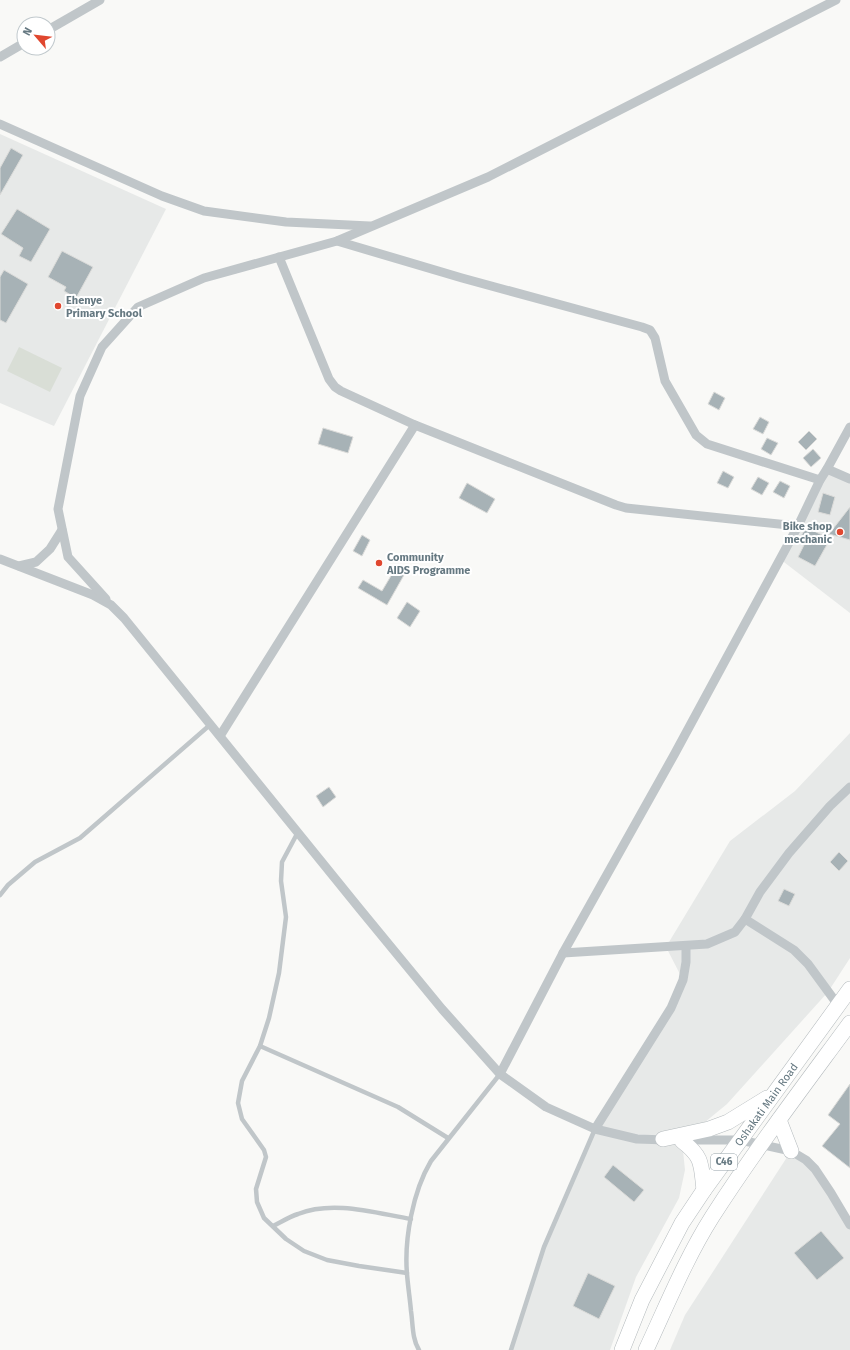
<svg xmlns="http://www.w3.org/2000/svg" width="850" height="1350" font-family="'Fira Sans',sans-serif">
	<style>
		.built { fill: #e7e9e8 }
		.green { fill: #d9ded6 }
		.building { fill: #a7b2b6; stroke: #dbdbd9 }
		.lines { fill: none; stroke-linecap: round; stroke-linejoin: round }
		.primary-casing { stroke: #b4babd; stroke-width: 16 }
		.service { stroke: #c0c6c9; stroke-width: 4.5 }
		.minor { stroke: #c0c6c9; stroke-width: 9 }
		.primary { stroke: #fff; stroke-width: 15 }
		.poi-dot { fill: #e0472f; stroke: #fff; stroke-width: 1.5 }
		.labels { text-anchor: middle; dominant-baseline: central; stroke-width: 4; stroke-linejoin: round; paint-order: stroke }
		.shield { fill: #fff; stroke: #93a0a7; stroke-width: 1 }
		.shield-label { font-size: 10px; font-weight: bold; fill: #657881 }
		.poi-label { font-size: 11px; font-weight: bold; fill: #657881; stroke: #fff; text-anchor: start }
		.street-label { font-size: 11px; fill: #657881; stroke: #fff }
	</style>
	<rect width="100%" height="100%" fill="#f9f9f7"/>
	<g class="built">
		<polygon points="0,134 166,209 54,426 0,403"/>
		<polygon points="827,469 850,479 850,613 780,559"/>
		<polygon points="850,733 850,958 828,992 727,1104 682,1141 685,1170 679,1198 636,1277 610,1350 511,1350 544,1247 595,1129 683,980 666,947 730,841 795,791"/>
		<polygon points="791,1151 806,1160 850,1225 850,1350 670,1350 685,1315"/>
	</g>
	<polygon class="green" points="19,347 62,368 50,392 7,371"/>
	<g class="building">
		<polygon points="11,148 23,155 0,195 0,168"/>
		<polygon points="17,209 50,229 31,262 19,256 23,248 1,234"/>
		<polygon points="62,251 93,267 76,298 64,291 66,287 48,277"/>
		<polygon points="4,270 28,284 6,323 0,320 0,277"/>
		<polygon points="714,392 725,398 719,410 708,404"/>
		<polygon points="760,417 769,422 763,434 753,429"/>
		<polygon points="323,428 353,437 348,453 318,444"/>
		<polygon points="809,431 817,439 806,450 798,442"/>
		<polygon points="767,438 778,443 771,455 761,449"/>
		<polygon points="813,449 821,458 811,467 803,458"/>
		<polygon points="723,471 734,477 728,488 717,483"/>
		<polygon points="758,477 769,483 762,495 751,489"/>
		<polygon points="780,481 790,486 784,498 773,492"/>
		<polygon points="467,483 495,499 487,513 459,498"/>
		<polygon points="823,493 835,497 830,515 818,512"/>
		<polygon points="850,507 850,540 829,534"/>
		<polygon points="806,527 824,536 822,542 825,538 829,541 815,566 798,557 805,543 799,540"/>
		<polygon points="362,535 370,540 362,556 353,551"/>
		<polygon points="395,569 404,575 387,605 358,588 363,580 382,591"/>
		<polygon points="407,602 420,611 410,627 397,618"/>
		<polygon points="329,787 336,797 323,807 316,796"/>
		<polygon points="839,852 848,861 839,871 830,862"/>
		<polygon points="784,889 795,894 789,906 778,901"/>
		<polygon points="850,1084 850,1168 822,1146 840,1124 828,1115"/>
		<polygon points="613,1165 644,1190 634,1202 604,1177"/>
		<polygon points="821,1231 844,1258 817,1280 794,1253"/>
		<polygon points="588,1273 615,1286 599,1319 573,1306"/>
	</g>
	<g class="lines">
		<g class="primary-casing">
			<g id="primary">
				<polyline points="779,1120 791,1151"/>
				<polyline points="663,1139 709,1129 728,1122 767,1098"/>
				<path d="M682,1141c21,16 19,23 22,49"/>
				<path id="s1" d="M622,1350l20,-50 40,-77 22,-33 146,-201"/>
				<path d="M646,1350c21,-45 40,-92 66,-133 43,-67 91,-130 138,-194"/>
			</g>
		</g>
		<g class="service">
			<polyline points="298,832 282,862 281,881 286,917 279,973 269,1018 260,1046 242,1081 238,1103 242,1119 264,1150 266,1157 256,1189 257,1202 264,1218 286,1239 304,1251 327,1260 359,1266 407,1273"/>
			<polyline points="0,895 8,885 35,862 80,838 211,724"/>
			<polyline points="260,1046 398,1107 448,1138"/>
			<path d="M273,1226c8,-4 16,-9 25,-12 35,-14 77,-1 113,5"/>
			<path d="M419,1350c-7,-11 -6,-26 -8,-39 -1,-12 -3,-24 -4,-37 -3,-35 6,-83 24,-113l69,-87"/>
			<polyline points="511,1350 544,1247 595,1129"/>
		</g>
		<g class="minor">
			<polyline points="48,30 100,0"/>
			<polyline points="0,57 24,43"/>
			<polyline points="0,124 162,196 204,211 286,222 370,226"/>
			<polyline points="337,241 462,278 642,327 650,330 655,338 665,381 696,435 707,444 820,480"/>
			<polyline points="279,257 329,379 335,387 341,391 415,425 616,505 626,508 798,526"/>
			<polyline points="827,469 850,479"/>
			<polyline points="0,559 93,595 111,605 124,618 359,908 442,1009 500,1074 546,1107 595,1129 637,1139 667,1140"/>
			<polyline points="19,566 36,562 50,549 62,530"/>
			<polyline points="106,599 68,557 58,509 80,396 102,347 138,307 204,278 337,241 488,177 836,0"/>
			<polyline points="220,736 415,425"/>
			<polyline points="745,919 794,950 808,964 838,1005"/>
			<polyline points="563,953 707,944 735,932 745,919 760,892 789,853 830,806 850,787"/>
			<polyline points="500,1074 563,953 674,755 798,526 820,480 827,469 850,427"/>
			<polyline points="595,1129 671,1008 683,980 686,962 686,946"/>
			<polyline points="686,1140 740,1140 791,1151 806,1160 815,1169 831,1193 850,1225"/>
		</g>
		<use href="#primary" class="primary"/>
	</g>
	<g class="poi-dot">
		<circle cx="58" cy="306" r="4"/>
		<circle cx="840" cy="532" r="4"/>
		<circle cx="379" cy="563" r="4"/>
	</g>
	<g class="labels">
		<rect class="shield" x="711" y="1154" width="26" height="16" rx="3"/>
		<g class="shield-label">
			<text x="724" y="1162">C46</text>
		</g>
		<g class="poi-label">
			<text x="66" y="300">Ehenye<tspan x="66" dy="13">Primary School</tspan></text>
			<text x="832" y="526" text-anchor="end">Bike shop<tspan x="832" dy="13">mechanic</tspan></text>
			<text x="387" y="557">Community<tspan x="387" dy="13">AIDS Programme</tspan></text>
		</g>
		<g class="street-label">
			<text stroke="none"><textPath href="#s1" startOffset="286">Oshakati Main Road</textPath></text>
		</g>
	</g>
	<g transform="translate(36 36) rotate(298)"><circle r="19" fill="#ffffff" stroke="#c1c9cd"/>
	<path d="M0-3L7 15L0 10L-7 15Z" fill="#e0472f"/>
	<text y="-6" font-size="11" font-weight="bold" text-anchor="middle" fill="#657881">N</text>
	</g>
</svg>
